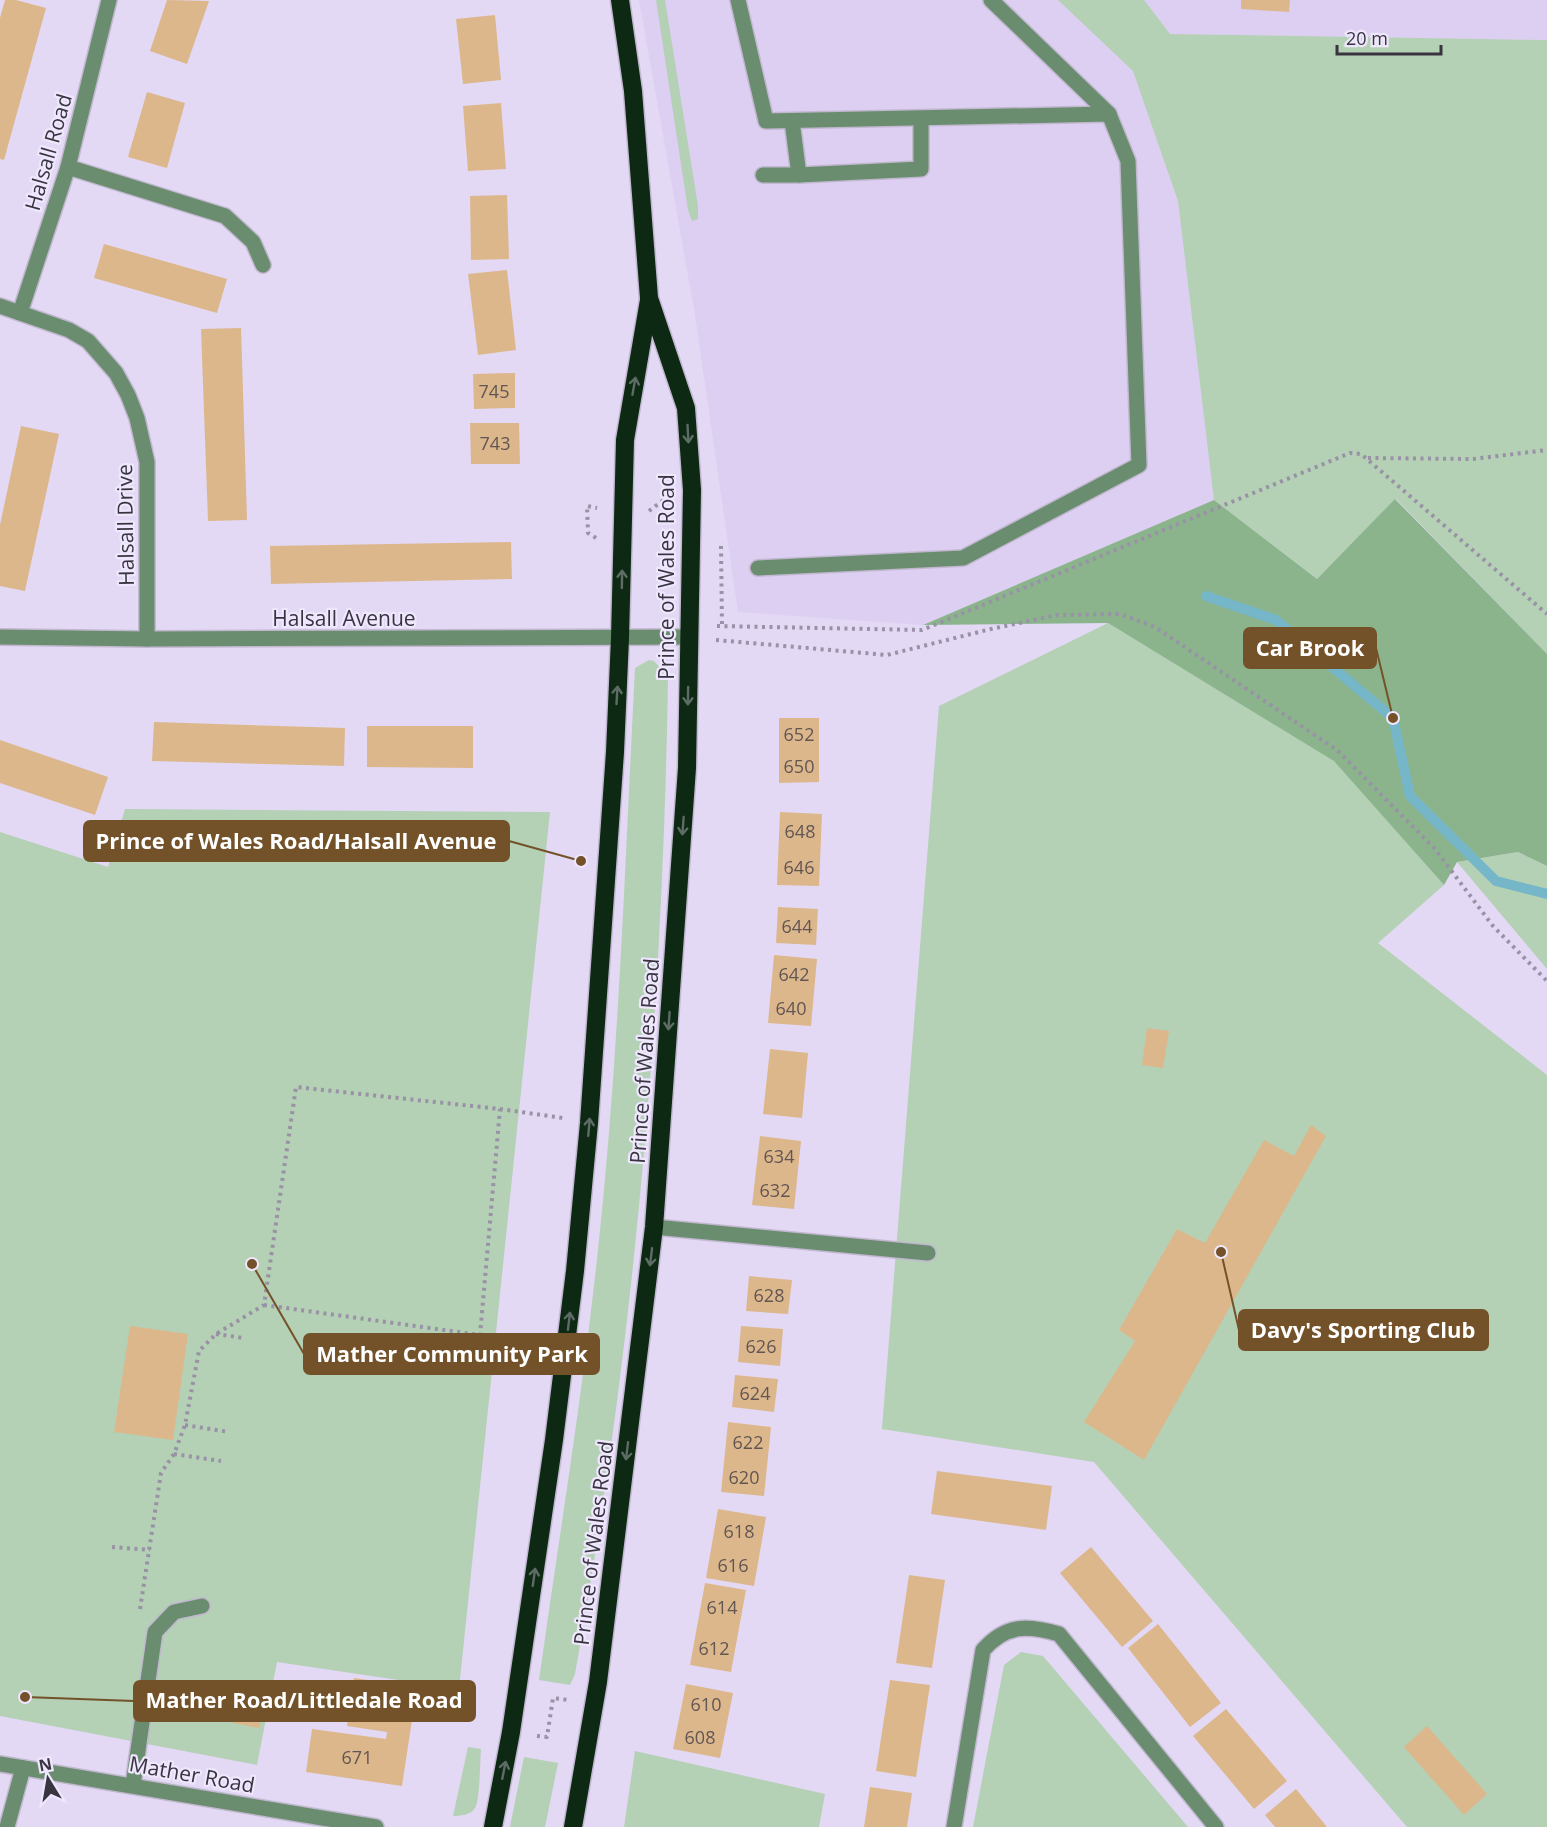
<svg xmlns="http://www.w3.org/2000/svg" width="1547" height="1827" font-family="'Open Sans',sans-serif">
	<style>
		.built { fill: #dccff2 }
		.green { fill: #b4d0b5 }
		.forest { fill: #8bb48d }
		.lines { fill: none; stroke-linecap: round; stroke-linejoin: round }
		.stream { stroke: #75b6c8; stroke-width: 10 }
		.building { fill: #ddb78c }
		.minor-casing { stroke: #c1b8d0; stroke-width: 18 }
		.highway-casing { stroke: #c1b8d0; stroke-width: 21 }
		.path { stroke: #9991a6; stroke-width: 4; stroke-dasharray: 3 4.5; stroke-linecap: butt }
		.minor { stroke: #6b8d6f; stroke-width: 15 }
		.highway { stroke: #0e2913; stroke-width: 18 }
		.oneway { stroke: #5d6c65 }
		.labels { text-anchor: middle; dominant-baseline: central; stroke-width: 4.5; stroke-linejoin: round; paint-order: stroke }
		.number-label { font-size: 18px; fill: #625653 }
		.street-label { font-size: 21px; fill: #393540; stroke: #efe7fd }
		.leader { fill: none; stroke: #735129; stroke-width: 2 }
		.callout-dot { fill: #735129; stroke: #efe7fd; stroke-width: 2 }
		.callout { fill: #735129; stroke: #735129; stroke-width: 2 }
		.callout-label { font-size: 22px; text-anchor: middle; font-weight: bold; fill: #fff }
	</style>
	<rect width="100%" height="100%" fill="#e3d9f4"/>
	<polygon class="built" points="639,0 1547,0 1547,40 1170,34 1178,201 1214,500 923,625 738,612 695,315"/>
	<g class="green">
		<polygon points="656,0 665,0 698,206 698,219 692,221 688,210"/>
		<polygon points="1058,0 1144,0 1170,34 1547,40 1547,654 1396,499 1317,579 1214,500 1178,201 1133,71"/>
		<polygon points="1108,623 1335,761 1444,885 1378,943 1547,1075 1547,1827 1407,1827 1094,1462 882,1429 939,706"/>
		<path d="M649,660l5,1 14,16c-5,334 -34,668 -93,997l-5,11 -31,-5c20,-143 44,-287 59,-430 21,-194 27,-388 37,-582z"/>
		<polygon points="125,809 550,812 459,1689 277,1662 257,1765 0,1716 0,832 108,867"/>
		<polygon points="1518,852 1547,866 1547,969 1457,862"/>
		<polygon points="1021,1652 1043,1656 1188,1827 973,1827 1004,1665"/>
		<path d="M468,1747l13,2c-1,11 -1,52 -6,59 -4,7 -15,8 -22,8z"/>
		<polygon points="635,1751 825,1794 819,1827 624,1827"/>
		<polygon points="524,1757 558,1763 545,1827 510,1827"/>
	</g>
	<polygon class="forest" points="1395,499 1547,654 1547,866 1518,852 1457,862 1444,885 1334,761 1108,623 923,625 1214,500 1317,579"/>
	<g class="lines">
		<polyline class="stream" points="1206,596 1276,620 1393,718 1410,796 1496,881 1547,894"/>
	</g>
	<g class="building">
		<polygon points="5,0 16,0 46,8 4,160 0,159 0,18"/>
		<polygon points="167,0 209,1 187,64 150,51"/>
		<polygon points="1241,0 1290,0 1289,12 1241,9"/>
		<polygon points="495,15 501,80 463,84 456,19"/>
		<polygon points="147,92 185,103 167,168 128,157"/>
		<polygon points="501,103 506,169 468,171 463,106"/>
		<polygon points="507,195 509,259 471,260 470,196"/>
		<polygon points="104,244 227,279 217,313 94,278"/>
		<polygon points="507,270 516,350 478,355 468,274"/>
		<polygon points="241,328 247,520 208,521 201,329"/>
		<polygon points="515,373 515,408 474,409 473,374"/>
		<polygon points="470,423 519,423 520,464 471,464"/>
		<polygon points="21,426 59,434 25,591 0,586 0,525"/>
		<polygon points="511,542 512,579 271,584 270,546"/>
		<polygon points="779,718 819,718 819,782 779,783"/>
		<polygon points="154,722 345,728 344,766 152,761"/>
		<polygon points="367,726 473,726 473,768 367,767"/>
		<polygon points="0,740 108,777 95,815 0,783"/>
		<polygon points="780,812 822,814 819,886 777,885"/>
		<polygon points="778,907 818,909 816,945 776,943"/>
		<polygon points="774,955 817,959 811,1026 768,1023"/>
		<polygon points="1147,1028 1169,1031 1163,1068 1142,1065"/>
		<polygon points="770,1049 808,1053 802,1118 763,1114"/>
		<polygon points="1311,1125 1326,1136 1144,1460 1084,1422 1135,1341 1119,1330 1177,1229 1205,1243 1264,1140 1294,1156"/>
		<polygon points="760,1136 801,1141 794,1209 752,1205"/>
		<polygon points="749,1276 792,1280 788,1314 746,1311"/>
		<polygon points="130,1326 188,1334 173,1440 114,1432"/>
		<polygon points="741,1326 783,1329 780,1366 738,1362"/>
		<polygon points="735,1375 778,1379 774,1412 732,1407"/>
		<polygon points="728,1422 771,1427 764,1496 721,1492"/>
		<polygon points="937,1471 1052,1486 1046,1530 931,1514"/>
		<polygon points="718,1509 766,1517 754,1586 706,1578"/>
		<polygon points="1091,1547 1153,1621 1122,1647 1060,1573"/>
		<polygon points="909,1575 945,1580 932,1668 896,1663"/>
		<polygon points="705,1583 746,1590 731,1672 690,1665"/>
		<polygon points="1158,1624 1221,1703 1190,1727 1128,1648"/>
		<polygon points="354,1678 417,1687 402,1786 306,1772 312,1729 386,1739 387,1732 347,1726"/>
		<polygon points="890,1680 930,1685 916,1777 876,1771"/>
		<polygon points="241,1683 267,1688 259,1728 233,1723"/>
		<polygon points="686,1684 733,1693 720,1758 673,1749"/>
		<polygon points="1226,1709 1287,1781 1254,1809 1193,1736"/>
		<polygon points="1427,1726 1487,1794 1464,1815 1404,1747"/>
		<polygon points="870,1787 912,1793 907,1827 864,1827"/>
		<polygon points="1296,1789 1327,1827 1275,1827 1265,1815"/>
	</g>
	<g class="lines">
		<g class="minor-casing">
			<g id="minor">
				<polyline points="738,0 766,121 1109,114 1128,161 1139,465 963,558 758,568"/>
				<polyline points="991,0 1109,114"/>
				<polyline points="792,121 799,175 921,169 921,119"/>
				<polyline points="68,167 225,216 253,242 263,265"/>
				<polyline points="763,175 799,175"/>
				<polyline points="0,306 69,330 88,341 116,373 128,395 137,418 147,462 147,639"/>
				<polyline points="20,313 68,167 109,0"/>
				<polyline points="0,637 147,639 689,637"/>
				<polyline points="654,1227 928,1253"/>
				<polyline points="0,1764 376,1827"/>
				<polyline points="133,1785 155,1632 174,1612 202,1606"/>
				<polyline points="7,1827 23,1768"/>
				<path d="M954,1827l29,-177c23,-26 44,-25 76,-16l157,193"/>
			</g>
		</g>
		<g class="highway-casing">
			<g id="highway">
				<polyline points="493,1827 511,1732 554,1440 575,1271 589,1123 615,752 620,638 625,440 649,300"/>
				<polyline points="573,1827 598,1682 654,1227 687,768 692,490 686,408 649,298 633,91 620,0"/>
			</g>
		</g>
		<g class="path">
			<polyline points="1368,458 1473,459 1547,450"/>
			<polyline points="649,511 665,499"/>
			<polyline points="596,538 588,533 587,506 597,508"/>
			<polyline points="721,546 722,626"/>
			<polyline points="717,626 922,630 1350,453 1361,454 1547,614"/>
			<polyline points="716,640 887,655 991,629 1057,615 1120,614 1155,627 1337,750 1435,849 1493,926 1547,981"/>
			<polyline points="264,1305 480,1335 500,1109"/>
			<polyline points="216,1334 244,1338"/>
			<polyline points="441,1357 472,1359 480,1335"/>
			<polyline points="185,1425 229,1432"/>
			<polyline points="174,1454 221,1461"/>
			<polyline points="112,1547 150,1550"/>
			<polyline points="140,1609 161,1473 174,1454 185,1425 199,1351 216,1334 264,1305 296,1087 500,1109 563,1118"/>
			<polyline points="537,1736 547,1737 553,1698 568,1700"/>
		</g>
		<use href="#minor" class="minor"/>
		<use href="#highway" class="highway"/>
	</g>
	<defs><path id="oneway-shaft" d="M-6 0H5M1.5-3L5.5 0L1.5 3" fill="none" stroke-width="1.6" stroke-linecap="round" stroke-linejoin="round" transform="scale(1.5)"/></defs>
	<g class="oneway">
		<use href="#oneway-shaft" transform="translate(634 386) rotate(-80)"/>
		<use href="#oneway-shaft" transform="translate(688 434) rotate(87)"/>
		<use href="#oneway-shaft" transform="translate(622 579) rotate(-89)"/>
		<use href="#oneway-shaft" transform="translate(617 695) rotate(-87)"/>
		<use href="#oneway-shaft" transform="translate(688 696) rotate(91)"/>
		<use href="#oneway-shaft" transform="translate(683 826) rotate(94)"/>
		<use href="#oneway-shaft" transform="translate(669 1021) rotate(94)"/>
		<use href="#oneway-shaft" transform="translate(589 1127) rotate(-85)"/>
		<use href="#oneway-shaft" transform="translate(651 1257) rotate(97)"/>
		<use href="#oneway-shaft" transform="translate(569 1321) rotate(-83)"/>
		<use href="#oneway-shaft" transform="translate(627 1451) rotate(97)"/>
		<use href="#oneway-shaft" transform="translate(534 1577) rotate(-82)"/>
		<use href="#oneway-shaft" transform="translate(504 1770) rotate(-79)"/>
	</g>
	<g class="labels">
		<g class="number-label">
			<text x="494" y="391">745</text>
			<text x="495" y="443">743</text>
			<text x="799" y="734">652</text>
			<text x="799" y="766">650</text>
			<text x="800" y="831">648</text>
			<text x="799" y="867">646</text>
			<text x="797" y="926">644</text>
			<text x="794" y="974">642</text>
			<text x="791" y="1008">640</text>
			<text x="779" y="1156">634</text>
			<text x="775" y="1190">632</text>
			<text x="769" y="1295">628</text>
			<text x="761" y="1346">626</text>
			<text x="755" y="1393">624</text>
			<text x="748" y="1442">622</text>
			<text x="744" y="1477">620</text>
			<text x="739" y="1531">618</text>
			<text x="733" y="1565">616</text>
			<text x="722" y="1607">614</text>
			<text x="714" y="1648">612</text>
			<text x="706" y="1704">610</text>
			<text x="700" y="1737">608</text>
			<text x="357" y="1757">671</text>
		</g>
		<g class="street-label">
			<text transform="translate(48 152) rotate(-74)">Halsall Road</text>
			<text transform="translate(125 525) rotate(-91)">Halsall Drive</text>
			<text transform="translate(666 577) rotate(-90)">Prince of Wales Road</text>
			<text x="344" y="618">Halsall Avenue</text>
			<text transform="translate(644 1061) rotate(-86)">Prince of Wales Road</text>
			<text transform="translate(593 1543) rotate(-83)">Prince of Wales Road</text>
			<text transform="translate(192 1774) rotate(10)">Mather Road</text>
		</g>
	</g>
	<path class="leader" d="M1393 718L1376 648M581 861L509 841M1221 1252L1239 1330M252 1264L304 1354M25 1697L134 1701"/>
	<g class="callout-dot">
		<circle cx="1393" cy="718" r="6"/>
		<circle cx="581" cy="861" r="6"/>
		<circle cx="1221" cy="1252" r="6"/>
		<circle cx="252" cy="1264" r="6"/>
		<circle cx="25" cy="1697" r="6"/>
	</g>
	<g class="callout">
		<rect x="1244" y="628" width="132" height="40" rx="6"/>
		<rect x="84" y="821" width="425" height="40" rx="6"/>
		<rect x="1239" y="1310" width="249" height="40" rx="6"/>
		<rect x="304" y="1334" width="295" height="40" rx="6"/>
		<rect x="134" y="1681" width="341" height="40" rx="6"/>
	</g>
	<g class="callout-label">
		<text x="1310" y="656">Car Brook</text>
		<text x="296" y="849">Prince of Wales Road/Halsall Avenue</text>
		<text x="1363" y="1338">Davy's Sporting Club</text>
		<text x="452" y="1362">Mather Community Park</text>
		<text x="304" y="1708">Mather Road/Littledale Road</text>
	</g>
	<g transform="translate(48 1779) rotate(349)" stroke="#efe7fd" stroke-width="4.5" paint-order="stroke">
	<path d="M0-4.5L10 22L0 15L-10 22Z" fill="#393540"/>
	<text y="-9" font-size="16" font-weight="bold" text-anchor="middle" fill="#393540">N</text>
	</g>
	<path d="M1337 45v9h104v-9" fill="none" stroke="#393540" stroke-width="3"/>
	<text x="1346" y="45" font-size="18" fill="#393540" stroke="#efe7fd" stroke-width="4.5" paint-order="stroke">20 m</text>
</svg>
